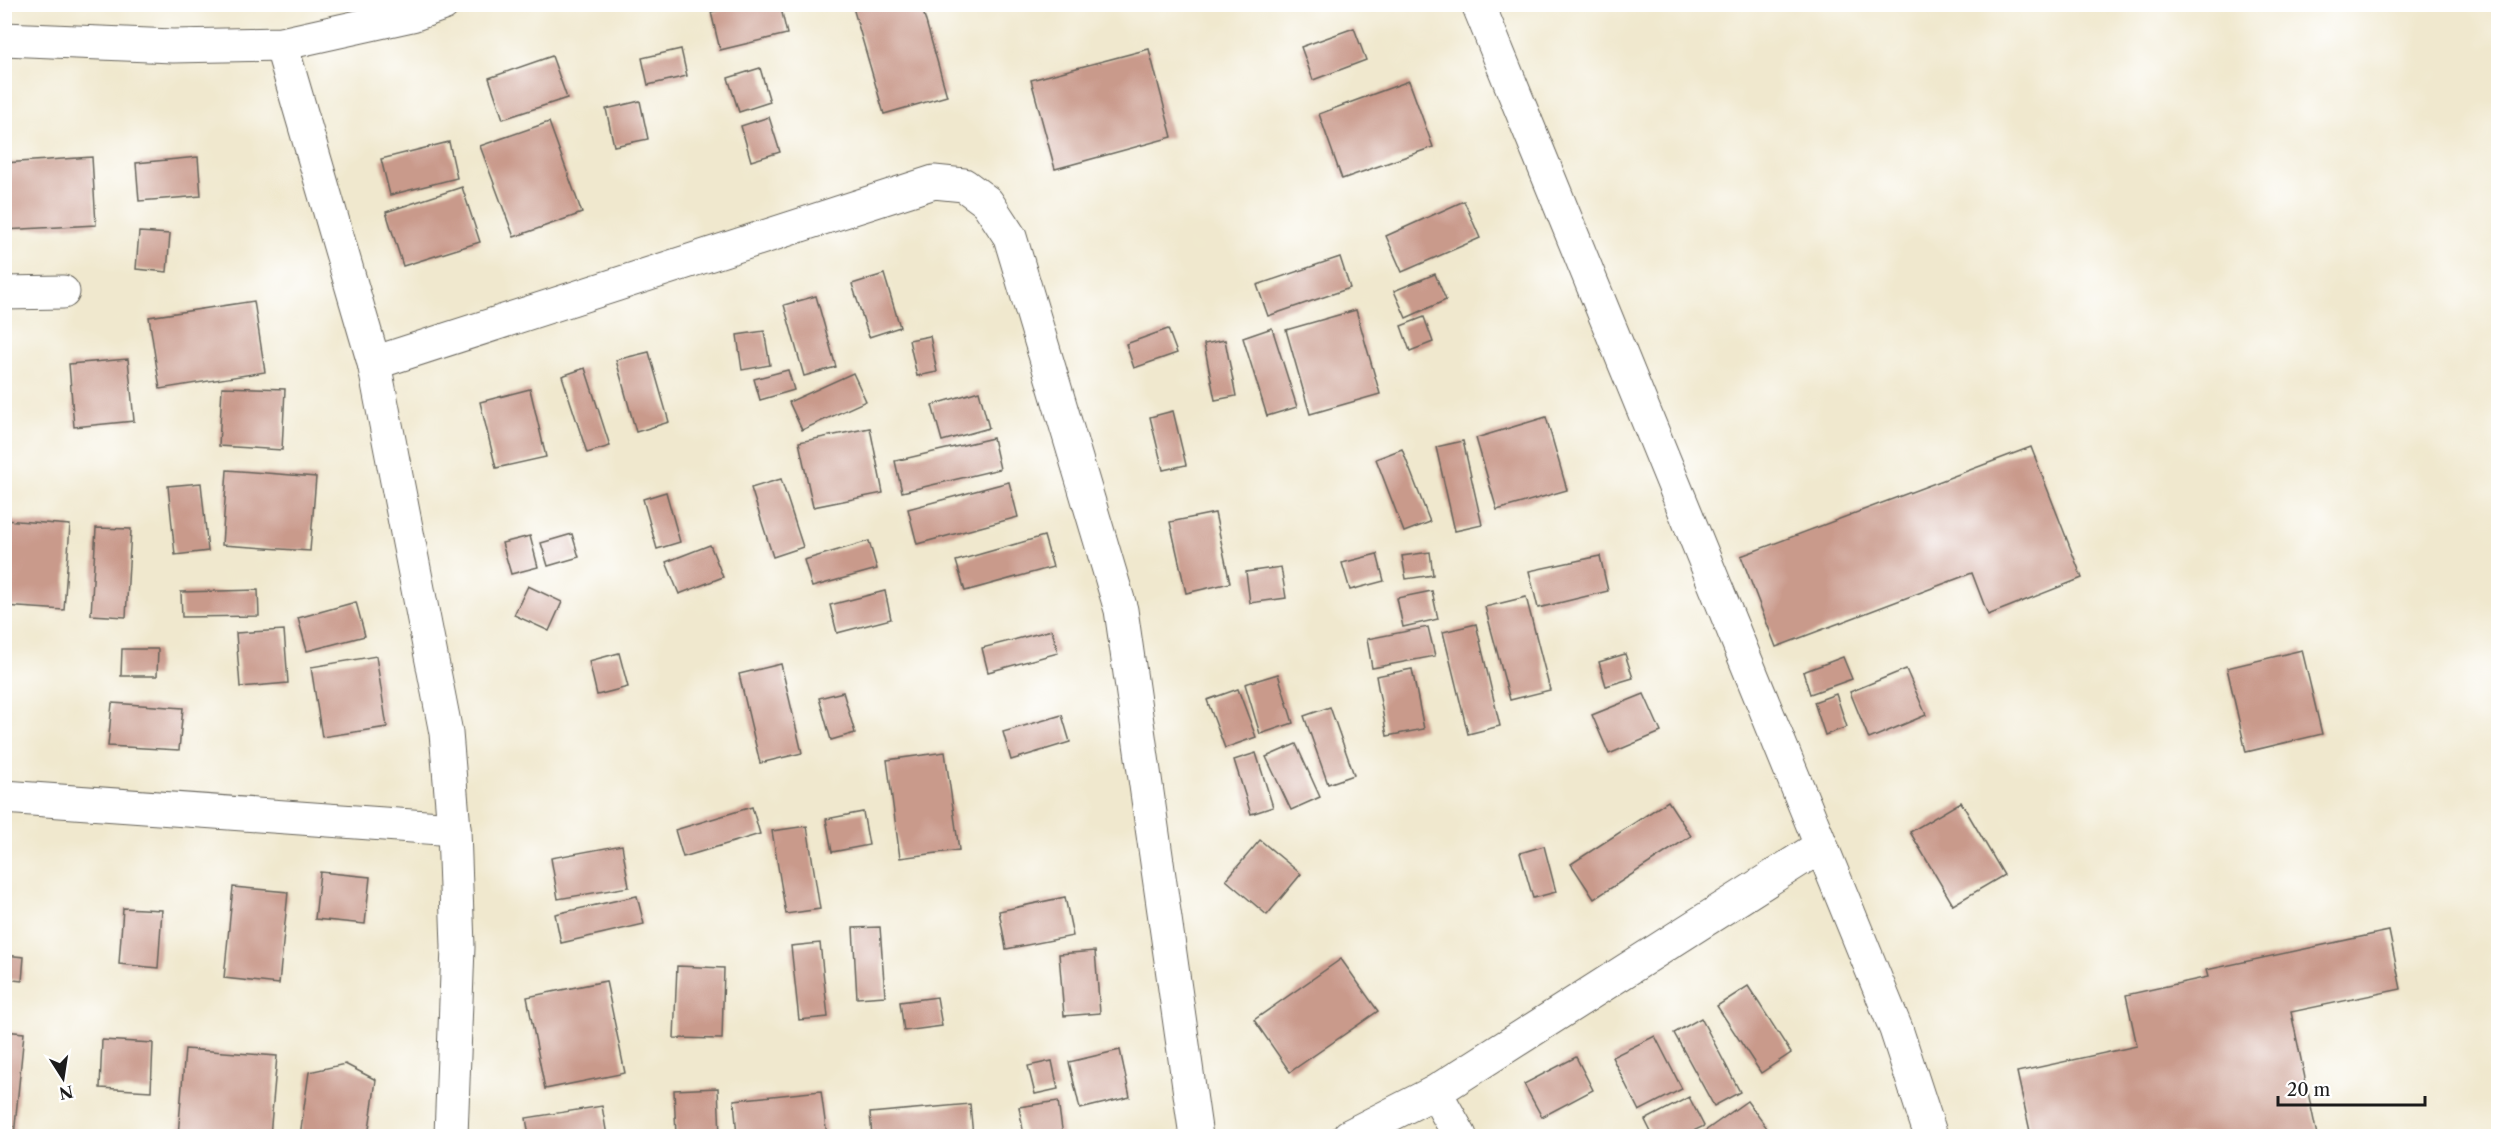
<svg xmlns="http://www.w3.org/2000/svg" width="2503" height="1141" font-family="'Libre Caslon Text',serif">
	<style>
		.building { fill: #c99a8b }
		.lines { fill: none; stroke-linecap: round; stroke-linejoin: round }
		.minor-casing { stroke: #66635a; stroke-width: 35 }
		.minor { stroke: #fff; stroke-width: 33 }
	</style>
	<rect width="100%" height="100%" fill="#fff"/>
	<filter id="ink" filterUnits="userSpaceOnUse"><feTurbulence type="fractalNoise" baseFrequency=".0167" numOctaves="2"/><feDisplacementMap in="SourceGraphic" scale="12" xChannelSelector="R" yChannelSelector="G"/><feConvolveMatrix kernelMatrix="1 2 1 2 8 2 1 2 1" color-interpolation-filters="sRGB"/></filter>
	<filter id="wash" filterUnits="userSpaceOnUse"><feTurbulence type="fractalNoise" baseFrequency=".008" numOctaves="4" result="noise"/><feDisplacementMap in="SourceGraphic" scale="24" xChannelSelector="R" yChannelSelector="G"/><feGaussianBlur stdDeviation="1.35" result="paint"/><feColorMatrix in="noise" values="0 0 0 0 0 0 0 0 0 0 0 0 0 0 0 0 0 1.4 0 .05"/><feComposite in="paint" operator="in"/></filter>
	<g filter="url(#wash)">
		<rect width="100%" height="100%" fill="#f0e8ce"/>
		<g id="blocks">
			<g class="building">
				<polygon points="745,4 780,4 787,34 720,50 711,12"/>
				<polygon points="852,4 921,4 947,96 884,114"/>
				<polygon points="1354,28 1366,60 1313,80 1301,47"/>
				<polygon points="681,49 687,76 648,85 642,58"/>
				<polygon points="1149,49 1172,137 1055,169 1031,80"/>
				<polygon points="552,56 567,98 503,119 489,78"/>
				<polygon points="760,68 770,102 739,112 728,78"/>
				<polygon points="1409,81 1433,147 1342,179 1319,114"/>
				<polygon points="640,101 648,139 614,146 606,109"/>
				<polygon points="769,117 780,152 751,161 741,126"/>
				<polygon points="549,122 582,213 514,237 480,146"/>
				<polygon points="449,142 457,178 390,195 381,159"/>
				<polygon points="92,157 96,225 4,230 4,163"/>
				<polygon points="198,157 201,196 139,201 136,163"/>
				<polygon points="462,187 480,242 403,266 386,212"/>
				<polygon points="1464,201 1480,238 1402,272 1386,236"/>
				<polygon points="139,232 170,234 167,272 136,269"/>
				<polygon points="1340,257 1350,288 1268,316 1257,285"/>
				<polygon points="884,274 900,327 869,337 852,284"/>
				<polygon points="1435,274 1446,300 1406,318 1394,291"/>
				<polygon points="816,296 836,367 804,376 784,305"/>
				<polygon points="254,301 265,372 160,389 149,317"/>
				<polygon points="1356,310 1380,394 1310,414 1286,330"/>
				<polygon points="1424,317 1433,342 1410,351 1401,326"/>
				<polygon points="1272,328 1297,407 1267,416 1243,338"/>
				<polygon points="1168,329 1177,353 1134,368 1126,344"/>
				<polygon points="764,331 770,365 742,370 737,335"/>
				<polygon points="930,336 937,372 917,376 909,340"/>
				<polygon points="1225,340 1236,396 1215,400 1204,344"/>
				<polygon points="649,352 669,422 636,432 616,360"/>
				<polygon points="128,359 134,421 74,427 69,364"/>
				<polygon points="585,368 610,446 587,453 562,376"/>
				<polygon points="788,370 794,390 760,400 754,379"/>
				<polygon points="853,373 866,401 802,430 789,402"/>
				<polygon points="222,387 285,389 282,450 219,446"/>
				<polygon points="530,389 546,457 496,468 480,402"/>
				<polygon points="979,391 989,428 942,441 932,405"/>
				<polygon points="1173,411 1186,465 1163,470 1150,417"/>
				<polygon points="1546,417 1567,490 1497,510 1476,438"/>
				<polygon points="870,428 883,493 813,507 799,442"/>
				<polygon points="993,438 1000,469 902,492 895,461"/>
				<polygon points="1463,441 1482,525 1455,531 1436,447"/>
				<polygon points="2031,447 2082,578 1988,615 1972,573 1776,647 1741,556"/>
				<polygon points="1402,449 1430,522 1404,532 1376,459"/>
				<polygon points="227,470 316,477 310,551 222,545"/>
				<polygon points="781,479 803,547 773,557 751,488"/>
				<polygon points="1009,482 1018,517 917,544 908,509"/>
				<polygon points="201,483 208,551 175,555 168,486"/>
				<polygon points="666,492 680,542 657,549 643,499"/>
				<polygon points="1215,513 1230,583 1186,593 1170,522"/>
				<polygon points="4,520 70,525 64,610 4,606"/>
				<polygon points="96,528 131,529 126,617 91,615"/>
				<polygon points="572,534 579,557 548,566 541,543"/>
				<polygon points="530,536 538,567 511,574 502,543"/>
				<polygon points="1044,536 1053,567 965,591 956,561"/>
				<polygon points="869,541 877,569 812,587 804,560"/>
				<polygon points="710,545 723,577 679,594 666,562"/>
				<polygon points="1430,552 1433,575 1406,579 1402,556"/>
				<polygon points="1377,554 1384,581 1350,590 1342,563"/>
				<polygon points="1600,556 1608,591 1538,608 1529,571"/>
				<polygon points="1281,567 1286,598 1250,603 1246,572"/>
				<polygon points="528,586 562,602 549,631 514,615"/>
				<polygon points="258,590 259,616 182,617 181,592"/>
				<polygon points="885,591 891,619 837,633 830,605"/>
				<polygon points="1432,591 1438,619 1403,627 1397,598"/>
				<polygon points="1526,597 1550,690 1510,700 1485,607"/>
				<polygon points="356,602 365,636 307,651 298,618"/>
				<polygon points="1476,624 1500,726 1468,734 1443,632"/>
				<polygon points="1428,627 1435,656 1372,668 1367,639"/>
				<polygon points="284,630 288,683 240,687 236,633"/>
				<polygon points="1052,630 1058,653 988,672 982,648"/>
				<polygon points="122,649 158,649 157,676 121,676"/>
				<polygon points="2302,650 2322,734 2246,752 2227,668"/>
				<polygon points="619,653 628,687 597,695 589,661"/>
				<polygon points="1625,654 1633,678 1606,686 1599,662"/>
				<polygon points="376,656 387,727 322,737 311,667"/>
				<polygon points="1843,657 1852,679 1810,694 1803,672"/>
				<polygon points="781,664 802,753 760,763 739,674"/>
				<polygon points="1412,669 1424,729 1387,736 1376,676"/>
				<polygon points="1906,669 1926,715 1869,739 1850,692"/>
				<polygon points="1278,674 1293,723 1260,734 1245,684"/>
				<polygon points="1238,689 1256,737 1225,748 1207,700"/>
				<polygon points="843,692 855,733 831,740 819,698"/>
				<polygon points="1644,694 1661,732 1609,754 1592,715"/>
				<polygon points="1836,694 1847,727 1825,735 1814,702"/>
				<polygon points="112,703 183,708 179,750 108,746"/>
				<polygon points="1330,707 1354,775 1328,784 1304,716"/>
				<polygon points="1062,715 1070,742 1011,760 1003,732"/>
				<polygon points="1296,744 1320,797 1291,810 1266,757"/>
				<polygon points="945,752 959,850 900,858 887,760"/>
				<polygon points="1256,753 1273,807 1251,814 1234,760"/>
				<polygon points="1668,801 1691,836 1594,899 1571,864"/>
				<polygon points="1961,802 2004,875 1953,905 1910,832"/>
				<polygon points="752,807 760,834 683,857 675,830"/>
				<polygon points="863,812 869,845 832,852 826,819"/>
				<polygon points="807,826 820,909 786,914 772,831"/>
				<polygon points="1260,840 1301,874 1267,915 1226,880"/>
				<polygon points="622,845 629,887 558,899 551,858"/>
				<polygon points="1544,846 1556,892 1533,898 1520,853"/>
				<polygon points="320,872 370,877 365,924 315,919"/>
				<polygon points="233,887 288,892 279,984 224,978"/>
				<polygon points="637,896 644,924 561,943 555,914"/>
				<polygon points="1065,897 1073,936 1006,949 999,911"/>
				<polygon points="123,908 162,910 158,968 119,964"/>
				<polygon points="880,927 885,996 857,998 853,928"/>
				<polygon points="2389,931 2401,989 2291,1012 2317,1135 2308,1136 2031,1136 2017,1072 2137,1046 2126,995 2208,977 2206,970"/>
				<polygon points="820,943 828,1017 799,1020 791,946"/>
				<polygon points="1095,951 1100,1013 1064,1016 1059,954"/>
				<polygon points="4,955 24,957 22,981 4,979"/>
				<polygon points="1341,959 1378,1011 1290,1072 1254,1020"/>
				<polygon points="677,966 724,968 722,1039 674,1038"/>
				<polygon points="606,981 625,1073 545,1089 527,997"/>
				<polygon points="1748,986 1791,1053 1761,1073 1717,1006"/>
				<polygon points="937,997 942,1026 904,1031 900,1002"/>
				<polygon points="1701,1018 1740,1092 1714,1106 1674,1033"/>
				<polygon points="4,1031 24,1033 14,1136 4,1136"/>
				<polygon points="1655,1036 1682,1089 1639,1111 1612,1057"/>
				<polygon points="102,1040 153,1043 151,1091 100,1088"/>
				<polygon points="185,1049 277,1056 270,1136 178,1136"/>
				<polygon points="1120,1050 1130,1097 1080,1109 1069,1062"/>
				<polygon points="1576,1057 1593,1090 1542,1117 1524,1084"/>
				<polygon points="1052,1061 1058,1089 1035,1094 1028,1066"/>
				<polygon points="345,1064 376,1080 368,1136 300,1136 309,1072"/>
				<polygon points="718,1088 720,1136 676,1136 674,1090"/>
				<polygon points="821,1091 827,1136 737,1136 734,1100"/>
				<polygon points="1689,1097 1704,1126 1683,1136 1653,1136 1645,1120"/>
				<polygon points="1058,1101 1063,1136 1024,1136 1019,1107"/>
				<polygon points="1747,1101 1767,1128 1755,1136 1698,1136"/>
				<polygon points="970,1104 973,1136 872,1136 870,1113"/>
				<polygon points="602,1106 607,1136 529,1136 526,1118"/>
			</g>
		</g>
	</g>
	<g filter="url(#ink)">
		<use href="#blocks" fill-opacity="0" stroke="#66635a" stroke-width="1.5"/>
		<g class="lines">
			<g class="minor-casing">
				<g id="minor">
					<polyline points="1478,4 1896,1029 1931,1136"/>
					<polyline points="4,39 173,46 281,44 412,15 443,4"/>
					<polyline points="281,44 374,363 934,182 964,185 987,202 1010,237 1121,610 1196,1136"/>
					<polyline points="4,293 63,292"/>
					<polyline points="374,363 446,733 454,829 458,947 451,1136"/>
					<polyline points="4,797 454,829"/>
					<polyline points="1435,1092 1460,1136"/>
					<polyline points="1349,1136 1435,1092 1821,846"/>
				</g>
			</g>
			<use href="#minor" class="minor"/>
		</g>
	</g>
	<rect width="2503" height="1141" fill="none" stroke="#fff" stroke-width="24"/>
	<g transform="translate(63 1078) rotate(168)" stroke="#ffffff" stroke-width="4.5" paint-order="stroke">
	<path d="M0-4.5L10 22L0 15L-10 22Z" fill="#1c1c1c"/>
	<text y="-9" font-size="16" font-weight="bold" text-anchor="middle" fill="#1c1c1c">N</text>
	</g>
	<path d="M2278 1096v9h147v-9" fill="none" stroke="#1c1c1c" stroke-width="3"/>
	<text x="2287" y="1096" font-size="18" fill="#1c1c1c" stroke="#ffffff" stroke-width="4.5" paint-order="stroke">20 m</text>
</svg>
